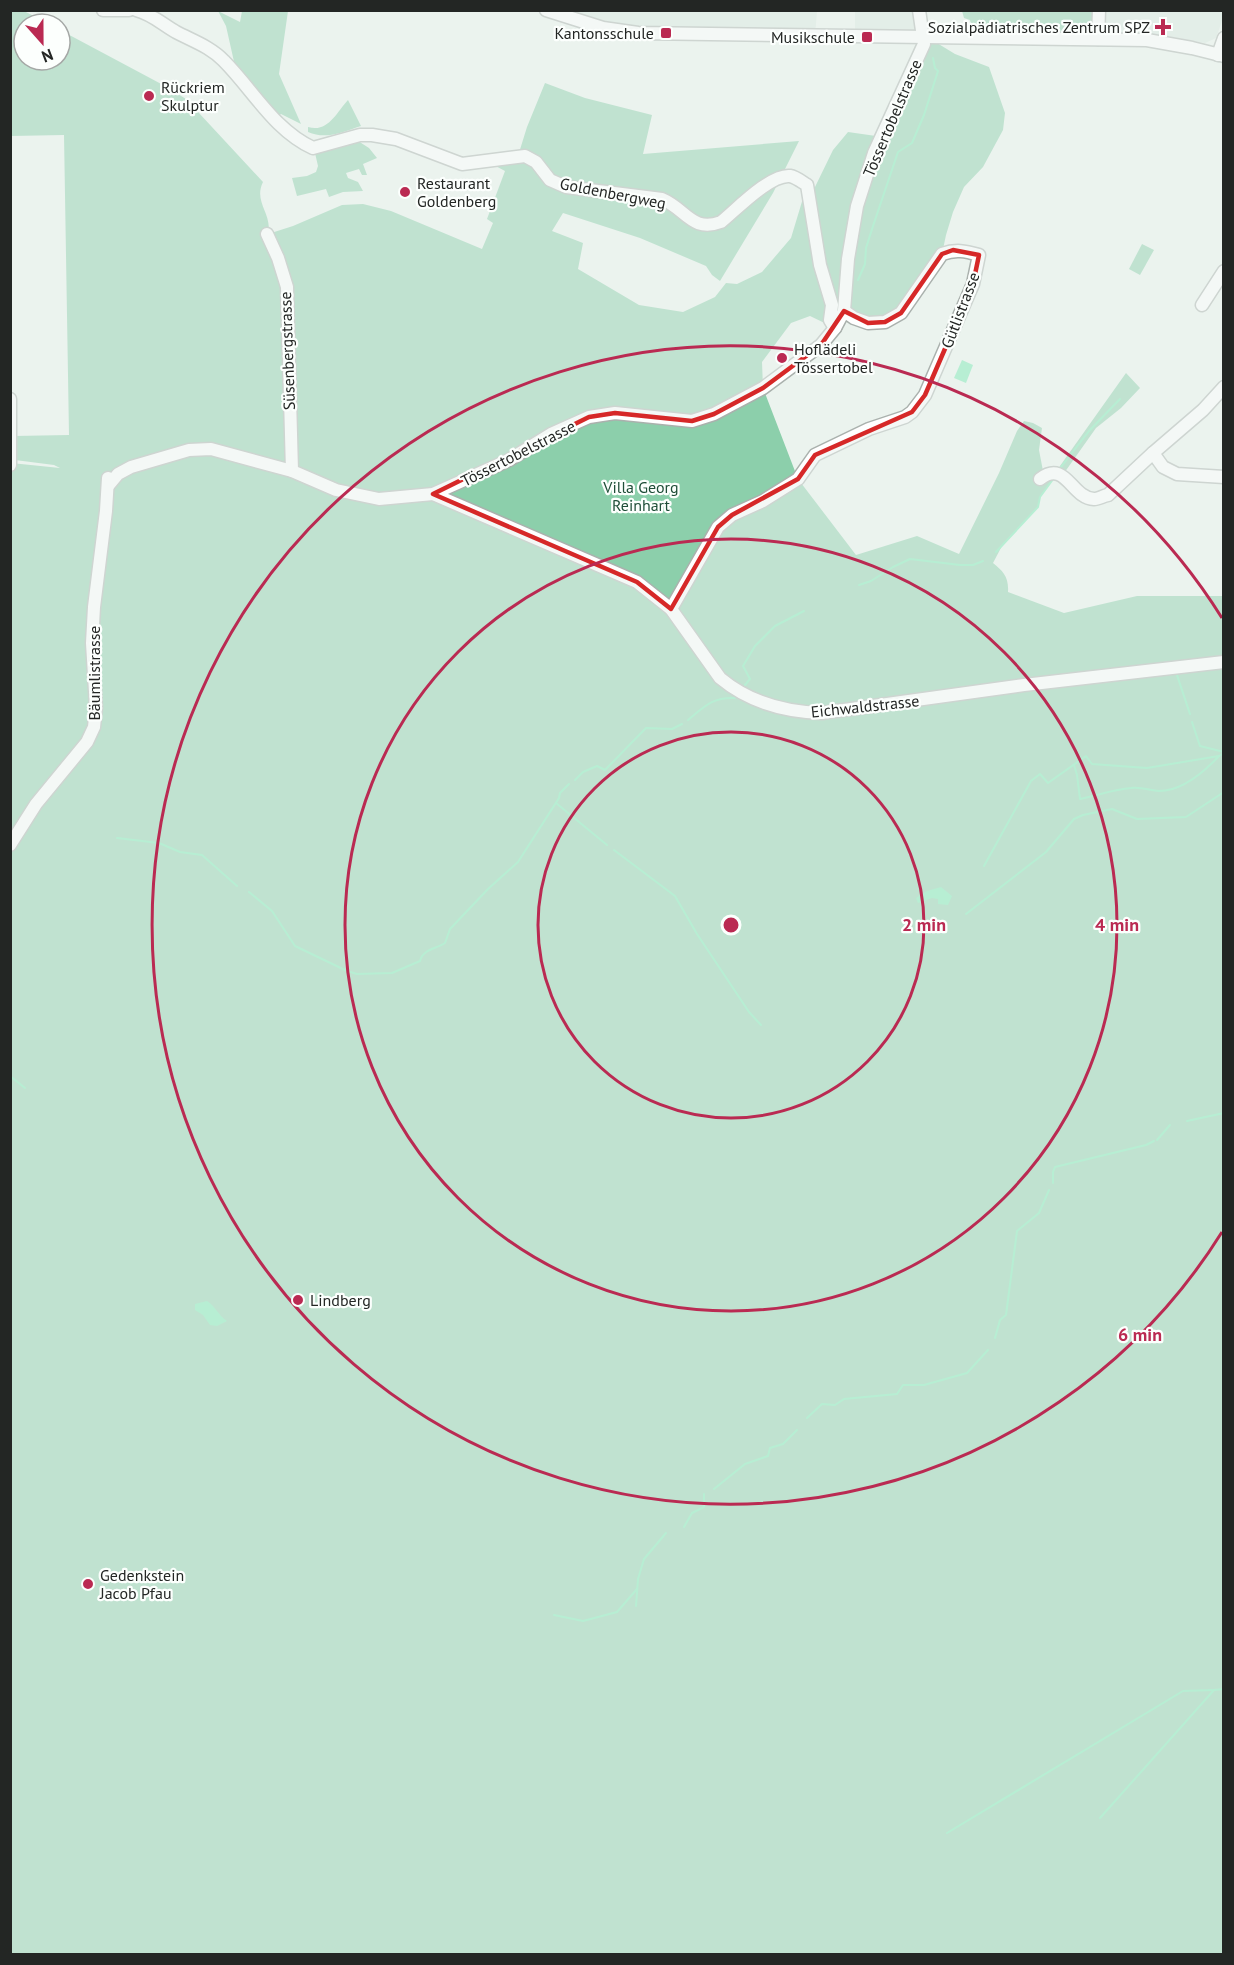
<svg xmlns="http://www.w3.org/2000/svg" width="1234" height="1965" font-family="'PT Sans',sans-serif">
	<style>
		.built { fill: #d9e8df }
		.green { fill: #8ccfab }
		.water { fill: #79e9b2 }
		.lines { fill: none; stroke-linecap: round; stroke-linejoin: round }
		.stream { stroke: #79e9b2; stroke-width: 2 }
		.minor-casing { stroke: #aab1ad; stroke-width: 15 }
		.minor { stroke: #fff; stroke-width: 12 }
		.marked { fill: none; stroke: #d62828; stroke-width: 4.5; stroke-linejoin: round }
		.ring { fill: none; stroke: #ba2a52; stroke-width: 3 }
		.poi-dot { fill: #ba2a52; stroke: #fcfffd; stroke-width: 2 }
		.labels { text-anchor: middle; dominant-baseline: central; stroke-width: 4.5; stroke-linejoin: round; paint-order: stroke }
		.poi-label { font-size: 16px; fill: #232624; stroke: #fcfffd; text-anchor: start }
		.street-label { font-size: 16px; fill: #232624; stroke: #fcfffd }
		.park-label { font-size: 16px; fill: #1f4e38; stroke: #fcfffd }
		.centre { fill: #ba2a52; stroke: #fcfffd; stroke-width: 3 }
		.ring-label { font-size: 18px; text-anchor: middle; font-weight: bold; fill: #ba2a52; stroke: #fcfffd; stroke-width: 4.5; stroke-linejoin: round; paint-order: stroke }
	</style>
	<rect width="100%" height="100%" fill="#ebf3ee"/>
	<g class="built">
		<polygon points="918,10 921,30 855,29 855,11"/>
		<polygon points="546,11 817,11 815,36 638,33"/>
		<polygon points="1103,11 1223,11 1223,18 1216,38 1205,43 1150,33 1110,32 1103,22"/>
	</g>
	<g class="green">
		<path d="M11,11h13l25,13h-25v36h36v-30l105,56 21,13 77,83c-10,20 10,32 5,52l25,-8 49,-21 21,-1 28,7 91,38 11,-26 -6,-4 18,-48 -17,-9 30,-6 9,-29 18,-44 40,15 67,17 -9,39 156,-13 -26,52 -53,88 -8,-6 -6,-9 -66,-28 -77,-25 -11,18 31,12 -5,26 61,36 44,7 32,-15 11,-14 11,1 25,-12 29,-34 16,-53 8,2 18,-37 15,-18 35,5 41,-93 13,-1 18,11 34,13 16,46 -2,17 -20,37 -19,20 -11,25 -7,23 -4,19 -57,68 -41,-11 -9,17 -25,-12 -19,7 -29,39 1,26 35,91 58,76 61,-19 42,18 40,-81 18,-42 7,-10 9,2 9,5 -3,22 4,21 11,7 -14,19 -2,10 -35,37 -10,19c10,8 16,14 15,29l56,21 73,-17h86v1358h-1212l-1,-1489 1,-2 49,5 -6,-3 -39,-5 -1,-24 55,-1 -5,-300 -53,1z"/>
		<polygon points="218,11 240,22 242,11 288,11 279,74 301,124 281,114 275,118 237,75 226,26"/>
		<polygon points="962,11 1099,11 1098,39 974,37 970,20 964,18"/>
		<path d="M348,100l13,26c-18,6 -35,14 -53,6v-5c20,6 28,-14 40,-27z"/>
		<polygon points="358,141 369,148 377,158 363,164 367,175 362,175 359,169 346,173 348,178 358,182 363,191 343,192 329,197 326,189 297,196 292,178 307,176 316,172 318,166 315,153"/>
		<polygon points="1142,244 1154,250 1140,275 1129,269"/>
		<polygon points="1126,373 1140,388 1121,408 1096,428 1062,476 1055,473"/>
	</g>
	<g class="water">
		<polygon points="962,360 973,365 966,383 954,378"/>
		<polygon points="941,887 952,896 948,905 938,904 938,899 932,898 918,903 916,898 927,891"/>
		<path d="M207,1301c9,6 11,14 20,20l-10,5 -7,-1 -7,-10 -8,-5v-6z"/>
	</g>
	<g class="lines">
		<g class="stream">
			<polyline points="858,280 865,264 866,248 873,226 898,152 912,143 924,115 938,71 935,68 933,58"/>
			<polyline points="1061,467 1089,431 1120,399"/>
			<polyline points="996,552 1038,507 1040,497 1054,478"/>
			<polyline points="859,585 871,581 893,567 910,559 960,565 973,565 983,561"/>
			<polyline points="1177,675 1190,714"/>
			<polyline points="745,685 750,679 743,666 755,646 775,626 804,611"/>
			<path d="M688,720c17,-14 25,-23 47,-22"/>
			<polyline points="1192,722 1200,746 1224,752"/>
			<path d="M1074,765l3,10 3,24c16,-3 34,-10 51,-11 10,-1 18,2 28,3 23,0 45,-19 60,-35"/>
			<polyline points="575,780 583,772 597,766 605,770 646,728 672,729 682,724"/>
			<polyline points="556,803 607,845"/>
			<polyline points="117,838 159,843 180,852 202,855 237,886"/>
			<polyline points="614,850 675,896 697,934 749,1012 761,1025"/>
			<polyline points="984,866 1031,781 1040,774 1048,783 1086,756 1092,764 1147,768 1219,756 1224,753"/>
			<path d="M249,892l23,19 23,35 52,25 10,3 35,-1 28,-12c3,-12 16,-12 25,-18l5,-14 38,-40 30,-27 41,-64 1,-5 9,-9"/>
			<polyline points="966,914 1046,852 1074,819 1083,815 1112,809 1137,819 1186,817 1224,792"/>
			<polyline points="10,1076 25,1088"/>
			<polyline points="1187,1121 1224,1113"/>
			<polyline points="1157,1140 1170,1125"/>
			<polyline points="1053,1183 1053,1172 1055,1167 1146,1145 1154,1141"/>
			<polyline points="995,1338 1000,1320 1006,1315 1017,1231 1039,1213 1049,1190"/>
			<polyline points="807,1418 822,1404 835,1405 844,1399 897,1394 903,1385 924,1385 967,1373 988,1350"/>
			<polyline points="714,1489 745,1464 768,1456 770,1448 783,1444 797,1430"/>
			<polyline points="684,1527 692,1513 704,1507 704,1494"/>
			<polyline points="636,1606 638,1579 644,1559 666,1533"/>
			<polyline points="554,1615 583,1621 617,1612 637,1589"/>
			<polyline points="1100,1818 1214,1690 1224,1689"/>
			<polyline points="947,1833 1183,1691 1214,1690"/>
		</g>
		<g class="minor-casing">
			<g id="minor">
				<polyline points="103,10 129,10"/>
				<path d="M136,10c16,4 26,14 40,22 17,9 35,15 48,29 29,29 50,69 89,87l47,-13h12l24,4 66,25 63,-8 11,6 14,18 16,7 96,12c24,10 30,34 59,23 15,-12 49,-48 69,-46 6,1 12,6 17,9l13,80 12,40 -2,15 5,8"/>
				<polyline points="546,10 603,28 638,33 1147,40 1192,48 1224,56"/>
				<polyline points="1098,39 1099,10"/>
				<polyline points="1218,55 1224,38"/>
				<polyline points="267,234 278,258 287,287 292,471"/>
				<polyline points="1202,305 1224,271"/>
				<polyline points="1224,387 1203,410 1153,453 1163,467 1177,474 1224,477"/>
				<polyline points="10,399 10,465"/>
				<path d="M1040,479c26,-20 31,19 54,20 4,0 9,-3 14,-4l45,-42"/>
				<polyline points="108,486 118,474 131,467 189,450 211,449 292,471 336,490 379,499 433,494 509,460 551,434 589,417 615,413 692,421 714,414 763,388 821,345 835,328 844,311 848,259 857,206 874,153 924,44 919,10"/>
				<path d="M433,494l204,88 34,27 49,69c30,25 64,34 102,35l202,-28 200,-23"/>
				<path d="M671,609l47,-82 14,-12 31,-14 35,-22 17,-24 54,-26 36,-12 7,-5 13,-17 48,-111 6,-29c-14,-4 -23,-6 -37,-1l-41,59 -16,9 -17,1 -14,-5 -10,-7"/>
				<polyline points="10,845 36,804 87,742 94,727 96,708 92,643 94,607 106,511 108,478"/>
			</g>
		</g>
		<use href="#minor" class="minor"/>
	</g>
	<path d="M0 0H1234V1965H0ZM953,250l26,5 -6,29 -48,111 -13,17 -97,43 -17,24 -66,36 -14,12 -47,82 -34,-27 -204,-88 156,-77 26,-4 77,8 22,-7 49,-26 58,-43 23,-34 24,12 17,-1 16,-9 41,-59z" fill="#ebf3ee" fill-opacity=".55" fill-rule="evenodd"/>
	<path class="marked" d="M953,250l26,5 -6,29 -48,111 -13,17 -97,43 -17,24 -66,36 -14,12 -47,82 -34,-27 -204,-88 156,-77 26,-4 77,8 22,-7 49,-26 58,-43 23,-34 24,12 17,-1 16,-9 41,-59z"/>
	<g class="ring">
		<circle cx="731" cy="925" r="193"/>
		<circle cx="731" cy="925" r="386"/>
		<path d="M1222 1232A579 579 0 1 1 1222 618"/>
	</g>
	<g class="poi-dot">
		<path d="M1160 18h6v6h6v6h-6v6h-6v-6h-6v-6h6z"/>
		<rect x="660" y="27" width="12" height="12" rx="3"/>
		<rect x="861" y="31" width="12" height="12" rx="3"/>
		<circle cx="149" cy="96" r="6"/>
		<circle cx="405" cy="192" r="6"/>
		<circle cx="782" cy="358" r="6"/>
		<circle cx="298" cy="1300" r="6"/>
		<circle cx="88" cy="1584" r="6"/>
	</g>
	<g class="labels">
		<g class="poi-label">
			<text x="1150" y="27" text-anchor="end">Sozialpädiatrisches Zentrum SPZ</text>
			<text x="654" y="33" text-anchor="end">Kantonsschule</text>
			<text x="855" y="37" text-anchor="end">Musikschule</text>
			<text x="161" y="87">Rückriem<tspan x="161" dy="18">Skulptur</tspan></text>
			<text x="417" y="183">Restaurant<tspan x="417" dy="18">Goldenberg</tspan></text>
			<text x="794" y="349">Hoflädeli<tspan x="794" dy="18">Tössertobel</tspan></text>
			<text x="310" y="1300">Lindberg</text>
			<text x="100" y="1575">Gedenkstein<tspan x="100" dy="18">Jacob Pfau</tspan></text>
		</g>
		<g class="street-label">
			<text transform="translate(892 118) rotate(-67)">Tössertobelstrasse</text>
			<text transform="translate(613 193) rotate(11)">Goldenbergweg</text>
			<text transform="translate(960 310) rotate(-69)">Gütlistrasse</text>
			<text transform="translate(287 351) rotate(-92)">Süsenbergstrasse</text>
			<text transform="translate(518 453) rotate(-27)">Tössertobelstrasse</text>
			<text transform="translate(94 673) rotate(-90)">Bäumlistrasse</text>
			<text transform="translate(865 706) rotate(-6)">Eichwaldstrasse</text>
		</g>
		<g class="park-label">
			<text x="641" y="487">Villa Georg<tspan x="641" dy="18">Reinhart</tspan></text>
		</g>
	</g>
	<circle cx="731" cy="925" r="9" class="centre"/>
	<g class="ring-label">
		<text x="924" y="931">2 min</text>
		<text x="1117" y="931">4 min</text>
		<text x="1140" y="1341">6 min</text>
	</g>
	<rect width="1234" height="1965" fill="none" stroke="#232624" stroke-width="24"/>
	<g transform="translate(42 42) rotate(159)"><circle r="28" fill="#fcfffd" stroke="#a5a8a6" stroke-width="1.5"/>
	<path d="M0-4.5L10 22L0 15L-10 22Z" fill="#ba2a52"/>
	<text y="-9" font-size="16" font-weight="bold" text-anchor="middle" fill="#232624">N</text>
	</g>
</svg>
